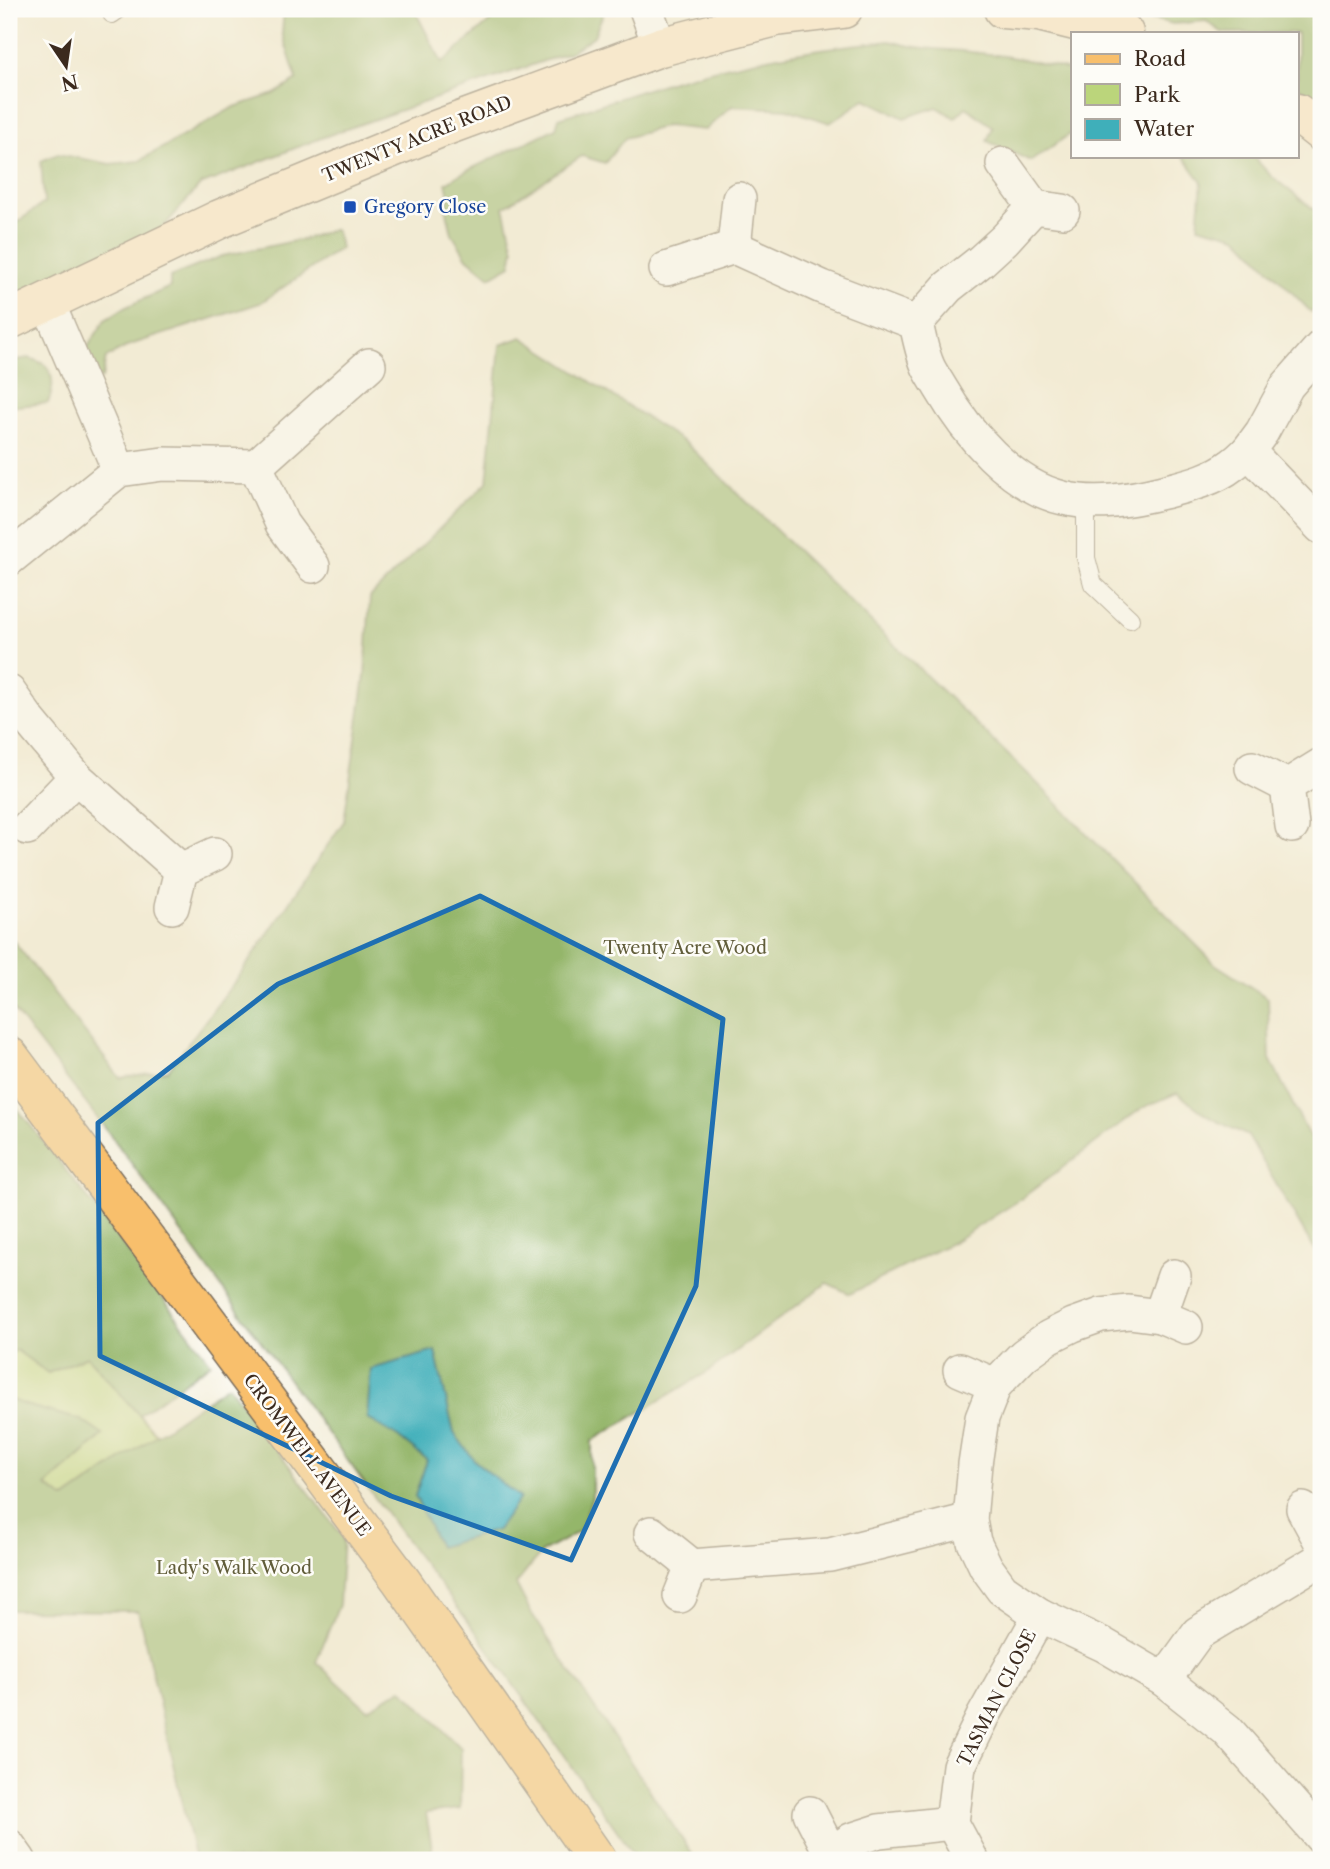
<svg xmlns="http://www.w3.org/2000/svg" width="1330" height="1869" font-family="'Libre Caslon Text',serif">
	<style>
		.green { fill: #bbd57b; stroke: #7b804c; stroke-width: 2 }
		.forest { fill: #94b66b; stroke: #687044; stroke-width: 2 }
		.water { fill: #3fafba; stroke: #3d6c6c; stroke-width: 2 }
		.lines { fill: none; stroke-linecap: round; stroke-linejoin: round }
		.lane-casing { stroke: #7b6e5e; stroke-width: 20 }
		.street-casing { stroke: #7b6e5e; stroke-width: 36 }
		.secondary-casing { stroke: #7b6e5e; stroke-width: 41 }
		.primary-casing { stroke: #7b6e5e; stroke-width: 41 }
		.lane { stroke: #fff; stroke-width: 18 }
		.street { stroke: #fff; stroke-width: 33 }
		.secondary { stroke: #fce5c4; stroke-width: 38 }
		.primary { stroke: #f8bf6c; stroke-width: 38 }
		.marked { fill: none; stroke: #1f6fb2; stroke-width: 5; stroke-linejoin: round }
		.transit-dot { fill: #1a4fb4; stroke: #fdfcf7; stroke-width: 2.5 }
		.labels { text-anchor: middle; dominant-baseline: central; stroke-width: 5; stroke-linejoin: round; paint-order: stroke }
		.street-label { font-size: 18px; fill: #3b2a1e; stroke: #fdfcf7 }
		.transit-label { font-size: 18px; fill: #164399; stroke: #fdfcf7; text-anchor: start }
		.park-label { font-size: 18px; fill: #615d3a; stroke: #fdfcf7 }
	</style>
	<rect width="100%" height="100%" fill="#fdfcf7"/>
	<filter id="ink" filterUnits="userSpaceOnUse"><feTurbulence type="fractalNoise" baseFrequency=".0143" numOctaves="2"/><feDisplacementMap in="SourceGraphic" scale="14" xChannelSelector="R" yChannelSelector="G"/><feConvolveMatrix kernelMatrix="1 2 1 2 8 2 1 2 1" color-interpolation-filters="sRGB"/></filter>
	<filter id="wash" filterUnits="userSpaceOnUse"><feTurbulence type="fractalNoise" baseFrequency=".00686" numOctaves="4" result="noise"/><feDisplacementMap in="SourceGraphic" scale="28" xChannelSelector="R" yChannelSelector="G"/><feGaussianBlur stdDeviation="1.57" result="paint"/><feColorMatrix in="noise" values="0 0 0 0 0 0 0 0 0 0 0 0 0 0 0 0 0 1.4 0 .05"/><feComposite in="paint" operator="in"/></filter>
	<g filter="url(#wash)">
		<rect width="100%" height="100%" fill="#f2ebd4"/>
		<polygon class="green" points="16,1349 48,1373 87,1356 157,1435 65,1499 46,1486 103,1435 9,1399 9,1355"/>
		<g class="forest">
			<polygon points="284,9 414,9 442,63 504,9 605,9 594,36 570,52 329,135 200,185 161,230 9,301 9,228 44,203 41,161 58,154 110,164 139,161 234,107 274,94 297,80 282,33"/>
			<polygon points="1108,9 1308,9 1321,21 1321,99 1297,87 1297,33 1223,33 1206,21 1173,24"/>
			<path d="M890,41c26,8 53,8 81,11 34,3 69,10 102,19v61l-42,29 -44,-20 6,-14 -27,-20 -11,11 -18,-11 -33,11 -39,-19 -35,24 -43,-14 -55,-3 -27,24 -39,-4 -41,12 -20,25 -23,-7 -78,51 10,42 -3,16 -21,12 -23,-19 -15,-24 -6,-26 3,-13 -3,-12 14,-9 96,-46 3,-10c41,-13 82,-28 124,-40 67,-19 138,-31 207,-37z"/>
			<polygon points="1183,156 1253,156 1271,176 1321,215 1321,298 1311,312 1237,236 1198,226 1202,182"/>
			<polygon points="335,229 341,248 260,303 130,345 106,358 102,378 86,380 80,359 105,320 124,308 170,287 170,277 222,256 304,239"/>
			<polygon points="522,337 687,444 1032,778 1215,964 1268,998 1270,1059 1321,1160 1321,1261 1248,1136 1209,1117 1177,1093 1142,1108 1018,1201 955,1241 850,1294 827,1283 709,1371 592,1441 592,1498 580,1531 541,1553 516,1584 530,1611 696,1860 638,1860 476,1632 402,1535 115,1141 9,1004 9,935 120,1078 168,1070 242,972 344,821 365,676 370,597 487,482 500,345"/>
			<path d="M29,358c5,2 12,4 16,7 10,11 8,26 3,38l-39,4v-46z"/>
			<polygon points="9,1098 98,1211 211,1363 139,1415 87,1356 48,1373 16,1350 9,1355"/>
			<polygon points="228,1385 343,1537 339,1605 316,1662 367,1709 402,1689 461,1748 460,1809 426,1813 434,1860 195,1860 138,1611 9,1610 9,1399 25,1405 81,1420 103,1435 46,1486 65,1499"/>
		</g>
		<polygon class="water" points="435,1351 454,1433 475,1461 520,1498 497,1530 439,1547 415,1496 427,1460 398,1437 367,1418 371,1369"/>
	</g>
	<g filter="url(#ink)">
		<g class="lines">
			<g class="lane-casing">
				<g id="lane">
					<polyline points="112,14 119,9"/>
					<polyline points="1086,501 1086,558 1093,584 1130,619"/>
				</g>
			</g>
			<g class="street-casing">
				<g id="street">
					<polyline points="646,9 660,47"/>
					<polyline points="1003,164 1034,207 1063,211"/>
					<polyline points="734,247 739,199"/>
					<path d="M666,269l68,-22 88,40 94,36c3,14 6,29 11,41 3,8 9,16 13,23 26,45 71,99 123,111 33,8 68,2 100,-6 23,-6 50,-12 69,-27 6,-4 11,-9 16,-14"/>
					<polyline points="47,301 119,470"/>
					<polyline points="916,323 948,287 981,261 1005,239 1034,207"/>
					<polyline points="1321,347 1287,386 1262,432 1248,451 1321,527"/>
					<polyline points="256,466 282,524 313,566"/>
					<polyline points="9,559 119,470 163,464 256,466 369,365"/>
					<polyline points="9,692 28,719 76,777 181,870"/>
					<polyline points="1252,768 1287,786"/>
					<polyline points="1292,826 1287,786 1321,765"/>
					<polyline points="27,828 76,777"/>
					<polyline points="172,907 181,870 215,854"/>
					<polyline points="1174,1276 1160,1316 1186,1327"/>
					<polyline points="1160,1316 1129,1312 1101,1315 1073,1325 1049,1337 1024,1355 995,1385 982,1418 975,1464 970,1520 974,1542 986,1567 1002,1589 1040,1615 1104,1645 1164,1680 1227,1730 1321,1837"/>
					<polyline points="960,1370 995,1385"/>
					<polyline points="1303,1509 1321,1542"/>
					<polyline points="651,1533 692,1566 680,1596"/>
					<polyline points="692,1566 830,1555 970,1520"/>
					<polyline points="1164,1680 1198,1633 1321,1559"/>
					<polyline points="810,1813 831,1854 824,1860"/>
					<polyline points="9,1846 19,1860"/>
					<polyline points="831,1854 851,1840 879,1831 952,1823"/>
					<polyline points="972,1860 952,1823 959,1766 984,1715 1040,1615"/>
				</g>
			</g>
			<g class="secondary-casing">
				<g id="secondary">
					<polyline points="1003,9 1039,12 1124,33"/>
					<polyline points="1297,113 1321,132"/>
					<polyline points="9,320 220,219 438,129 660,47 776,17 843,9"/>
				</g>
			</g>
			<g class="primary-casing">
				<polyline id="primary" points="9,1056 400,1579 597,1860"/>
			</g>
			<use href="#lane" class="lane"/>
			<use href="#street" class="street"/>
			<use href="#secondary" class="secondary"/>
			<use href="#primary" class="primary"/>
		</g>
	</g>
	<path d="M0 0H1330V1869H0ZM480,896l243,123 -27,267 -125,274 -180,-64 -291,-140 -2,-233 180,-139z" fill="#f2ebd4" fill-opacity=".55" fill-rule="evenodd"/>
	<path class="marked" d="M480,896l243,123 -27,267 -125,274 -180,-64 -291,-140 -2,-233 180,-139z"/>
	<rect class="transit-dot" x="343" y="200" width="14" height="14" rx="3.5"/>
	<g class="labels">
		<g class="street-label">
			<text transform="translate(417 139) rotate(-22)">TWENTY ACRE ROAD</text>
			<text transform="translate(307 1455) rotate(53)">CROMWELL AVENUE</text>
			<text transform="translate(997 1698) rotate(-63)">TASMAN CLOSE</text>
		</g>
		<g class="transit-label">
			<text x="364" y="207">Gregory Close</text>
		</g>
		<g class="park-label">
			<text x="685" y="948">Twenty Acre Wood</text>
			<text x="234" y="1568">Lady's Walk Wood</text>
		</g>
	</g>
	<rect width="1330" height="1869" fill="none" stroke="#fdfcf7" stroke-width="35"/>
	<rect x="1071" y="32" width="228" height="126" fill="#fdfcf7" stroke="#afa8a0" stroke-width="2"/>
	<rect x="1085" y="54" width="35" height="10" fill="#f8bf6c" stroke="#afa8a0" stroke-width="2"/>
	<text x="1134" y="66" font-size="21" fill="#3b2a1e">Road</text>
	<rect x="1085" y="84" width="35" height="21" fill="#bbd57b" stroke="#afa8a0" stroke-width="2"/>
	<text x="1134" y="102" font-size="21" fill="#3b2a1e">Park</text>
	<rect x="1085" y="119" width="35" height="21" fill="#3fafba" stroke="#afa8a0" stroke-width="2"/>
	<text x="1134" y="136" font-size="21" fill="#3b2a1e">Water</text>
	<g transform="translate(66 66) rotate(167)" stroke="#fdfcf7" stroke-width="5" paint-order="stroke">
	<path d="M0-5L12 26L0 18L-12 26Z" fill="#3b2a1e"/>
	<text y="-10" font-size="19" font-weight="bold" text-anchor="middle" fill="#3b2a1e">N</text>
	</g>
</svg>
